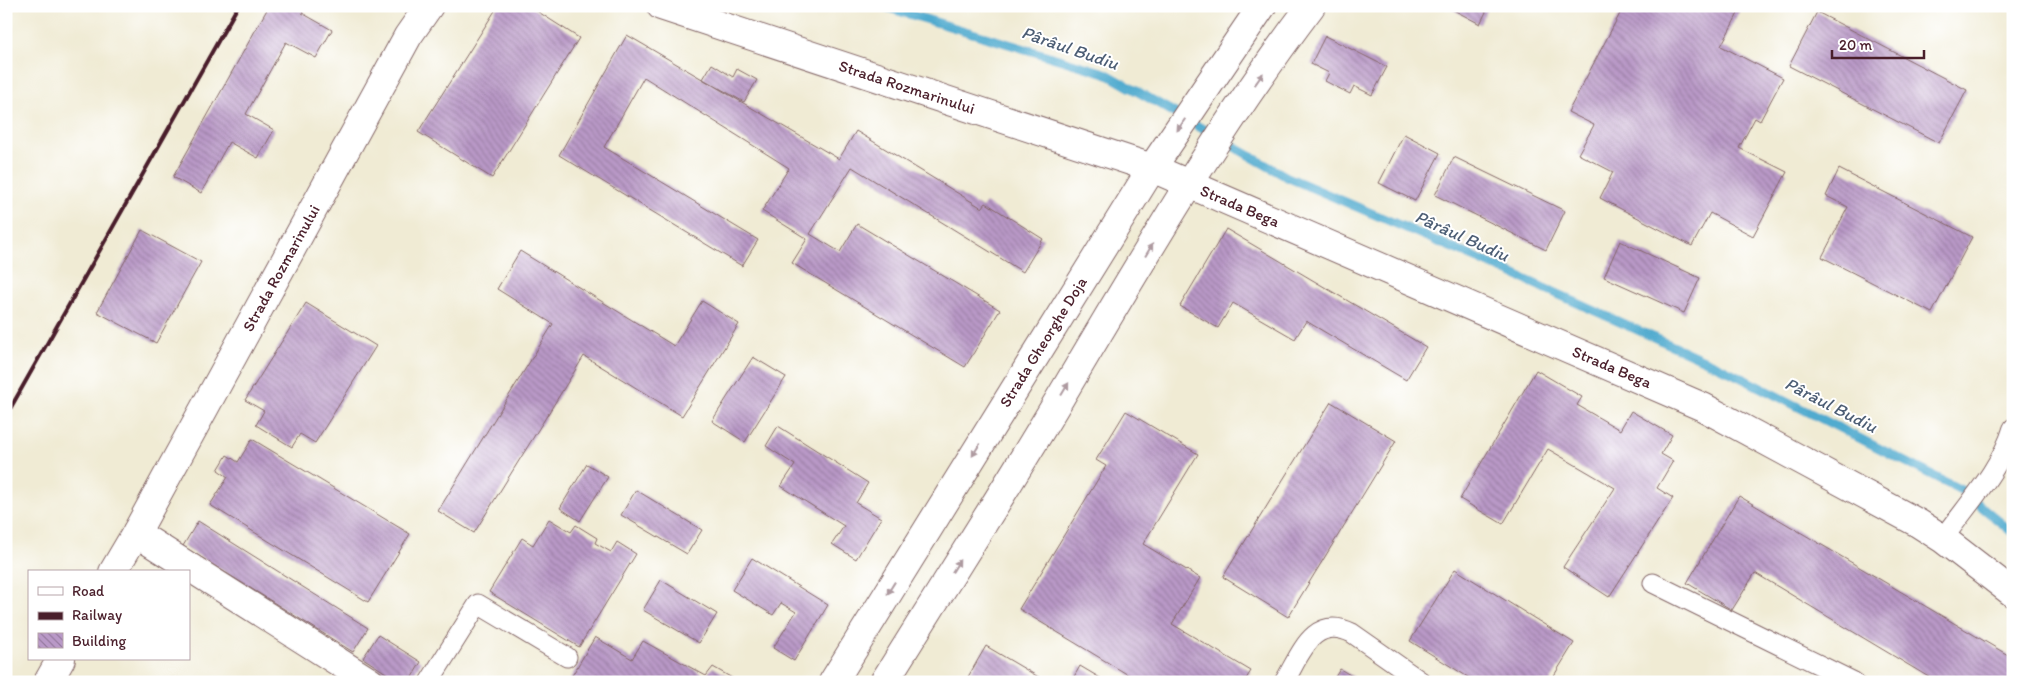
<svg xmlns="http://www.w3.org/2000/svg" width="2019" height="688" font-family="Itim,sans-serif">
	<style>
		.lines { fill: none; stroke-linecap: round; stroke-linejoin: round }
		.stream { stroke: #51abcf; stroke-width: 9 }
		.building { fill: url(#building-back-hatch) }
		.service-casing { stroke: #846666; stroke-width: 21 }
		.minor-casing { stroke: #846666; stroke-width: 30 }
		.secondary-casing { stroke: #846666; stroke-width: 30 }
		.primary-casing { stroke: #846666; stroke-width: 30 }
		.service { stroke: #fff; stroke-width: 19 }
		.minor { stroke: #fff; stroke-width: 28 }
		.secondary { stroke: #fff; stroke-width: 28 }
		.primary { stroke: #fff; stroke-width: 28 }
		.rail { stroke: #4a1f2b; stroke-width: 4 }
		.oneway { fill: #ae9aa0 }
		.labels { text-anchor: middle; dominant-baseline: central; stroke-width: 4; stroke-linejoin: round; paint-order: stroke }
		.street-label { font-size: 16px; fill: #4a1f2b; stroke: #fff }
		.water-label { font-size: 18px; font-style: italic; fill: #4d5e75; stroke: #fff }
	</style>
	<defs>
		<pattern id="building-back-hatch" width="6" height="6" patternUnits="userSpaceOnUse" patternTransform="scale(1.25)"><rect width="6" height="6" fill="#b999c7"/><path d="M-1 5l2 2M0 0l6 6M5-1l2 2" fill="none" stroke="#987ca2"/></pattern>
	</defs>
	<rect width="100%" height="100%" fill="#fff"/>
	<filter id="ink" filterUnits="userSpaceOnUse"><feTurbulence type="fractalNoise" baseFrequency=".02" numOctaves="2"/><feDisplacementMap in="SourceGraphic" scale="10" xChannelSelector="R" yChannelSelector="G"/><feConvolveMatrix kernelMatrix="1 2 1 2 8 2 1 2 1" color-interpolation-filters="sRGB"/></filter>
	<filter id="wash" filterUnits="userSpaceOnUse"><feTurbulence type="fractalNoise" baseFrequency=".0096" numOctaves="4" result="noise"/><feDisplacementMap in="SourceGraphic" scale="20" xChannelSelector="R" yChannelSelector="G"/><feGaussianBlur stdDeviation="1.12" result="paint"/><feColorMatrix in="noise" values="0 0 0 0 0 0 0 0 0 0 0 0 0 0 0 0 0 1.4 0 .05"/><feComposite in="paint" operator="in"/></filter>
	<g filter="url(#wash)">
		<rect width="100%" height="100%" fill="#f0ebd4"/>
		<g class="lines">
			<polyline class="stream" points="882,6 1105,73 1287,177 1504,270 1722,368 1963,491 2013,533"/>
		</g>
		<g id="blocks">
			<g class="building">
				<polygon points="269,6 306,6 302,13 332,30 316,58 286,42 246,114 274,130 258,158 229,142 201,193 173,177"/>
				<polygon points="498,6 529,6 579,38 492,178 418,132"/>
				<polygon points="1446,6 1489,6 1480,24"/>
				<polygon points="1624,6 1742,6 1721,46 1783,78 1760,121 1755,118 1739,148 1787,172 1753,236 1710,213 1692,246 1600,198 1613,172 1578,154 1594,125 1568,112"/>
				<polygon points="1817,12 1967,90 1939,143 1789,66"/>
				<polygon points="627,35 839,159 856,131 982,208 986,203 1043,239 1023,272 852,167 810,234 840,252 857,224 1000,310 965,367 792,263 807,239 762,211 789,168 644,77 604,147 758,240 742,266 559,155"/>
				<polygon points="1325,36 1387,67 1372,95 1354,86 1350,94 1325,81 1329,73 1311,64"/>
				<polygon points="712,64 733,77 737,69 757,80 744,102 703,79"/>
				<polygon points="1404,134 1440,153 1415,201 1379,183"/>
				<polygon points="1454,157 1565,211 1546,250 1435,195"/>
				<polygon points="1839,169 1972,237 1932,313 1822,257 1848,207 1826,196"/>
				<polygon points="1226,229 1426,347 1406,380 1306,321 1295,339 1233,303 1218,328 1180,306"/>
				<polygon points="142,230 201,262 156,343 97,312"/>
				<polygon points="1620,241 1700,278 1684,313 1604,277"/>
				<polygon points="520,251 674,346 702,301 739,324 682,416 584,356 474,533 438,511 553,324 497,289"/>
				<polygon points="306,303 376,346 315,443 300,434 292,447 256,425 264,411 245,400"/>
				<polygon points="753,357 786,377 745,442 712,421"/>
				<polygon points="1536,370 1582,397 1577,405 1620,430 1631,411 1672,435 1661,454 1673,461 1657,488 1673,498 1609,597 1563,567 1615,488 1548,449 1503,524 1460,499"/>
				<polygon points="1331,402 1396,441 1288,617 1223,577"/>
				<polygon points="1126,411 1198,454 1143,544 1200,578 1172,624 1251,671 1244,682 1140,682 1019,609 1106,466 1096,460"/>
				<polygon points="778,426 868,483 856,503 881,518 856,559 832,544 844,526 781,486 795,465 766,446"/>
				<polygon points="252,439 410,534 368,602 210,505 228,477 218,470 227,455 238,462"/>
				<polygon points="587,464 608,477 580,521 560,508"/>
				<polygon points="636,490 702,530 687,554 621,515"/>
				<polygon points="1739,496 2013,658 2013,682 1937,682 1755,573 1732,610 1687,583"/>
				<polygon points="549,519 571,532 576,525 597,538 595,543 611,552 617,542 636,554 579,647 489,592 522,538 533,545"/>
				<polygon points="198,521 368,628 353,652 183,546"/>
				<polygon points="752,558 828,605 794,661 773,648 796,612 781,603 773,615 732,590"/>
				<polygon points="1455,569 1574,643 1550,682 1476,682 1410,641"/>
				<polygon points="661,580 717,614 699,643 643,610"/>
				<polygon points="378,635 421,662 409,682 400,682 363,658"/>
				<polygon points="595,637 632,659 643,641 706,676 713,667 739,682 574,682 570,679"/>
				<polygon points="986,646 1047,682 965,682"/>
				<polygon points="1080,666 1107,682 1071,682"/>
				<polygon points="1340,669 1362,682 1332,682"/>
			</g>
		</g>
	</g>
	<g filter="url(#ink)">
		<use href="#blocks" fill-opacity="0" stroke="#846666" stroke-width="1"/>
		<g class="lines">
			<g class="service-casing">
				<g id="service">
					<path d="M1943,539c24,-34 58,-70 70,-111"/>
					<polyline points="1653,583 1854,682"/>
					<polyline points="429,682 478,604 567,657"/>
					<path d="M1284,682c17,-28 29,-68 68,-49l70,49"/>
				</g>
			</g>
			<g class="minor-casing">
				<g id="minor">
					<polyline points="661,6 1152,168"/>
					<polyline points="136,533 370,682"/>
					<polyline points="113,572 136,533 408,36 429,6"/>
					<polyline points="48,682 61,659"/>
				</g>
			</g>
			<g class="secondary-casing">
				<polyline id="secondary" points="1152,168 1703,407 1918,523 1943,539 2013,593"/>
			</g>
			<g class="primary-casing">
				<g id="primary">
					<polyline points="833,682 1152,168 1262,6"/>
					<path d="M884,682c59,-95 119,-188 176,-284 79,-133 157,-268 251,-392"/>
				</g>
			</g>
			<use href="#service" class="service"/>
			<use href="#minor" class="minor"/>
			<use href="#secondary" class="secondary"/>
			<use href="#primary" class="primary"/>
			<polyline class="rail" points="6,416 238,6"/>
		</g>
		<defs><path id="oneway-solid" d="M-6-.8H1V-3.2L6.5 0L1 3.2V.8H-6Z" transform="scale(1.25)"/></defs>
		<g class="oneway">
			<use href="#oneway-solid" transform="translate(1259 79) rotate(-55)"/>
			<use href="#oneway-solid" transform="translate(1181 125) rotate(124)"/>
			<use href="#oneway-solid" transform="translate(1149 250) rotate(-59)"/>
			<use href="#oneway-solid" transform="translate(1065 389) rotate(-59)"/>
			<use href="#oneway-solid" transform="translate(976 450) rotate(122)"/>
			<use href="#oneway-solid" transform="translate(956 566) rotate(-58)"/>
			<use href="#oneway-solid" transform="translate(891 588) rotate(122)"/>
		</g>
	</g>
	<g class="labels">
		<g class="street-label">
			<text transform="translate(907 87) rotate(18)">Strada Rozmarinului</text>
			<text transform="translate(1240 206) rotate(23)">Strada Bega</text>
			<text transform="translate(281 268) rotate(-61)">Strada Rozmarinului</text>
			<text transform="translate(1043 342) rotate(-58)">Strada Gheorghe Doja</text>
			<text transform="translate(1612 367) rotate(23)">Strada Bega</text>
		</g>
		<g class="water-label">
			<text transform="translate(1070 48) rotate(19)">Pârâul Budiu</text>
			<text transform="translate(1462 236) rotate(24)">Pârâul Budiu</text>
			<text transform="translate(1831 405) rotate(27)">Pârâul Budiu</text>
		</g>
	</g>
	<rect width="2019" height="688" fill="none" stroke="#fff" stroke-width="25"/>
	<rect x="28" y="570" width="162" height="90" fill="#ffffff" stroke="#b7a5aa"/>
	<rect x="38" y="587" width="25" height="8" fill="#ffffff" stroke="#b7a5aa"/>
	<text x="72" y="596" font-size="15" fill="#4a1f2b">Road</text>
	<rect x="38" y="612" width="25" height="8" fill="#4a1f2b" stroke="#b7a5aa"/>
	<text x="72" y="620" font-size="15" fill="#4a1f2b">Railway</text>
	<rect x="38" y="633" width="25" height="15" fill="url(#building-back-hatch)" stroke="#b7a5aa"/>
	<text x="72" y="646" font-size="15" fill="#4a1f2b">Building</text>
	<path d="M1832 50v8h92v-8" fill="none" stroke="#4a1f2b" stroke-width="2.5"/>
	<text x="1839" y="50" font-size="15" fill="#4a1f2b" stroke="#ffffff" stroke-width="4" paint-order="stroke">20 m</text>
</svg>
